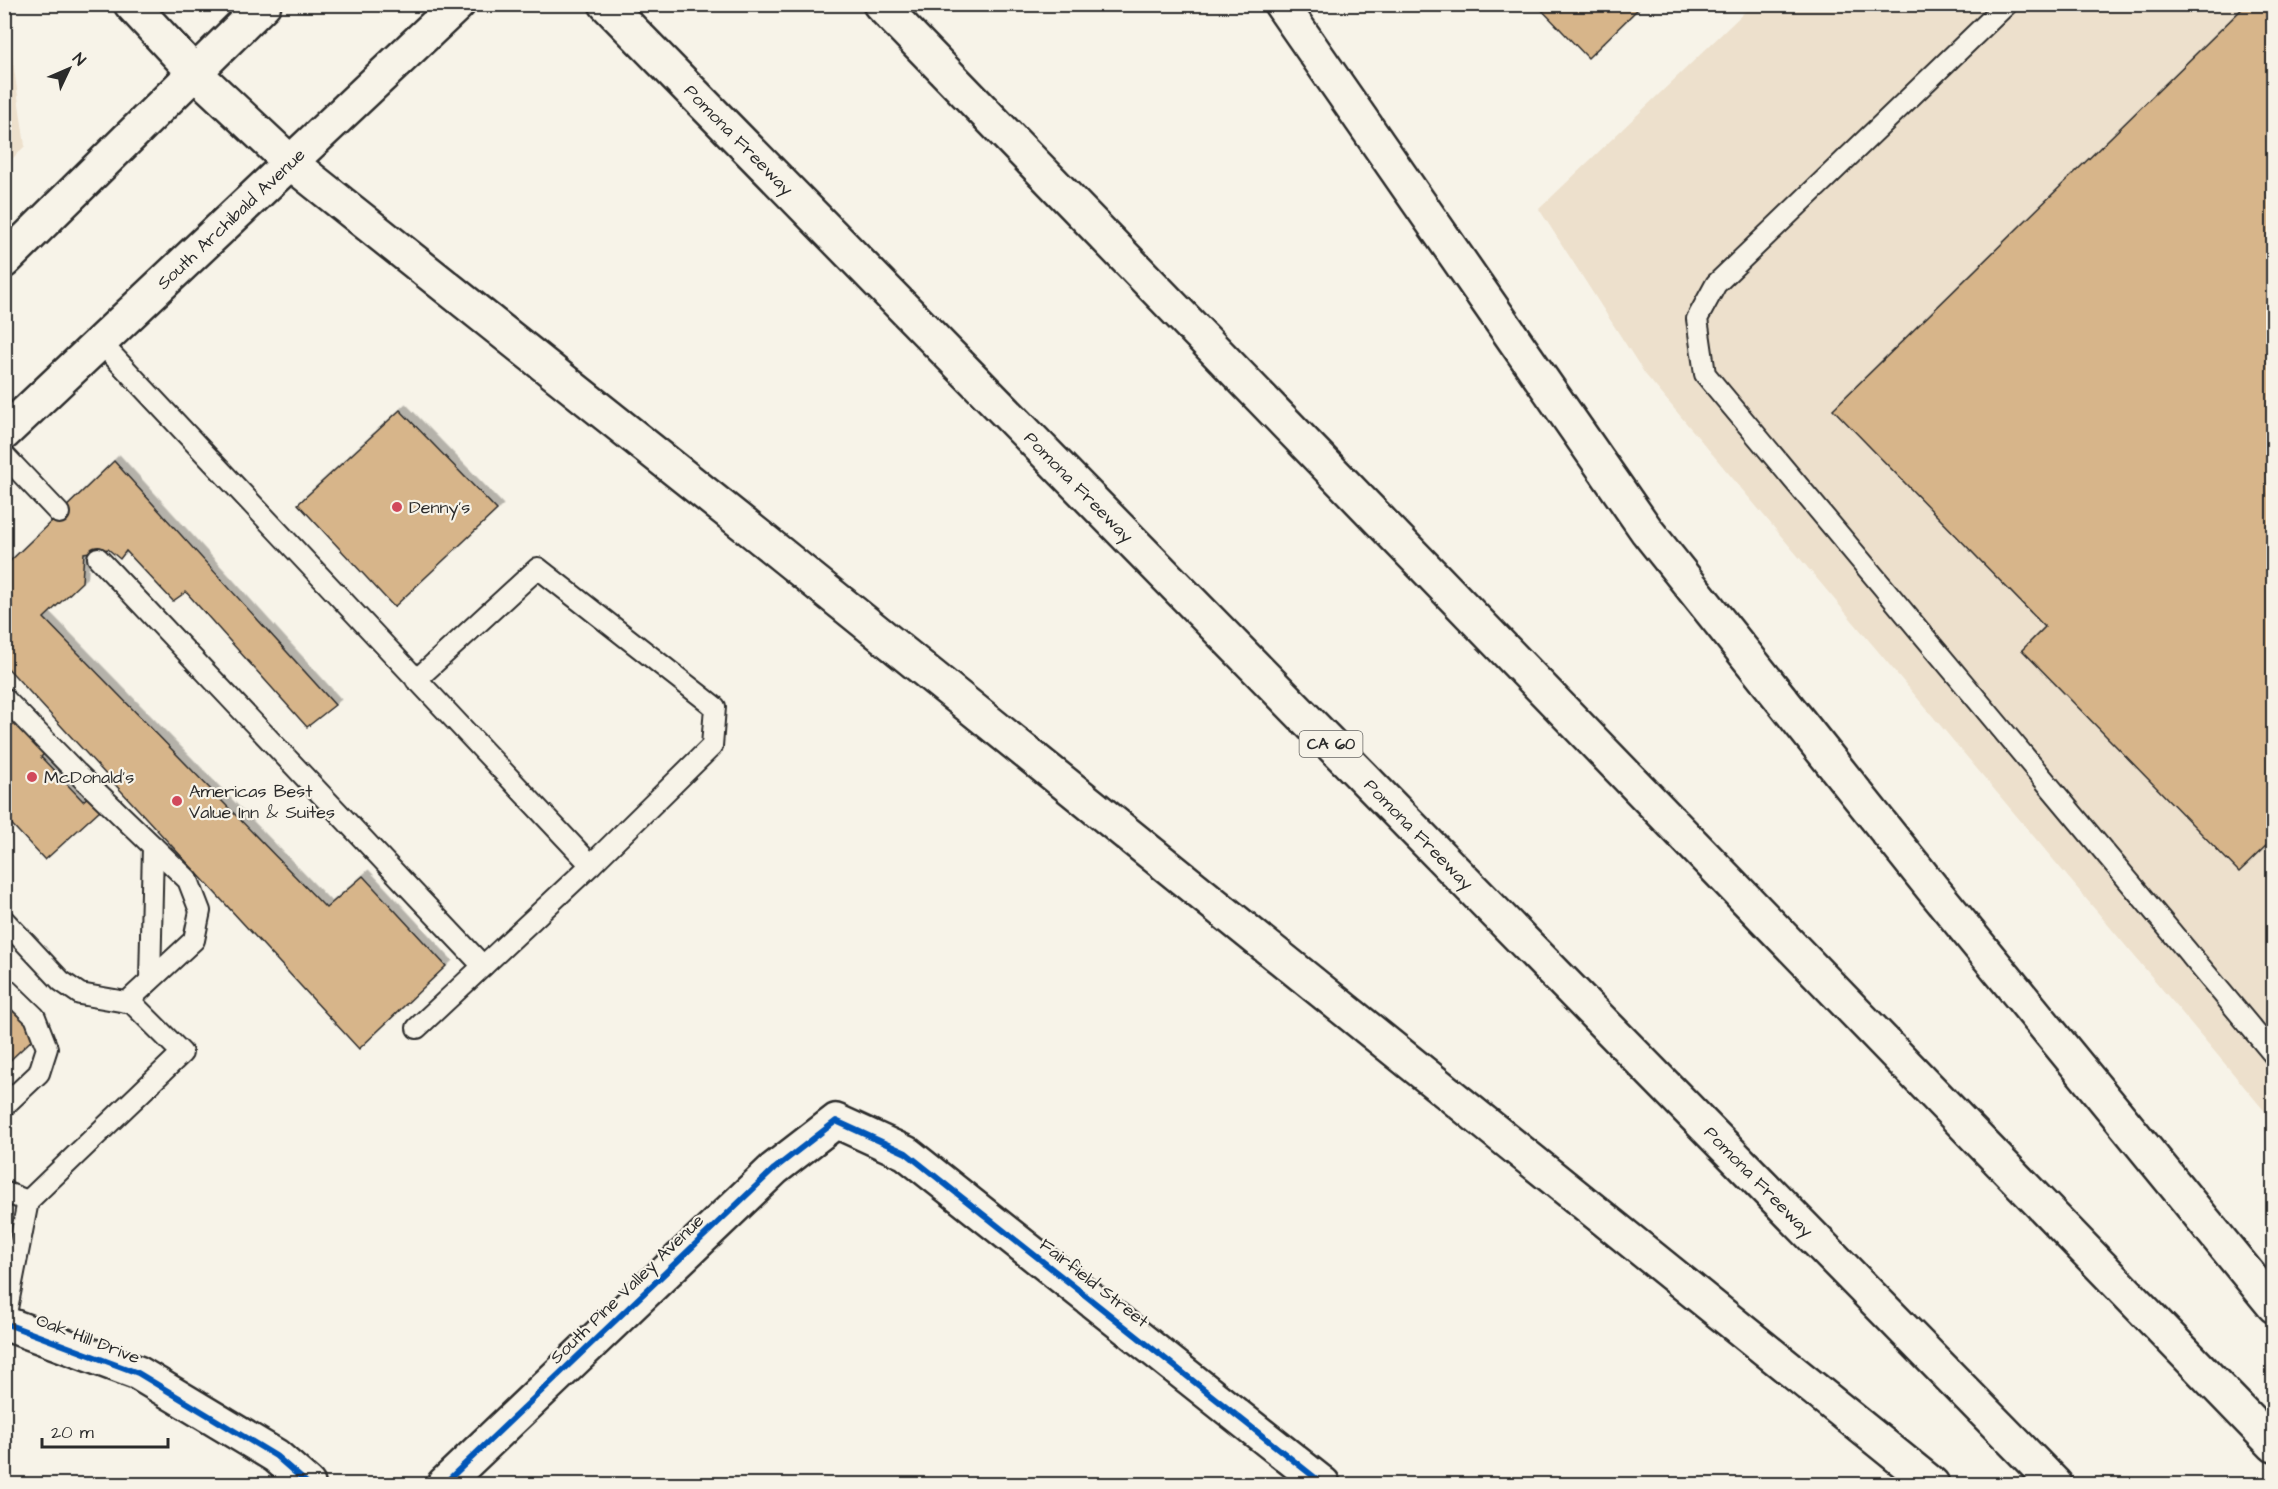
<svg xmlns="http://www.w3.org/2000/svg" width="2278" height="1489" font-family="'Architects Daughter',sans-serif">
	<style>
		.built { fill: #ede0cc }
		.building { fill: #d7b58a; stroke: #2b2b2b; stroke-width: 1.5; filter: url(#shadow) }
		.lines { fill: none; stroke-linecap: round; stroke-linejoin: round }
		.service-casing { stroke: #2b2b2b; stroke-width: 24 }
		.minor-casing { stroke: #2b2b2b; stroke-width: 38 }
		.secondary-casing { stroke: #2b2b2b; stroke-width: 38 }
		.motorway-casing { stroke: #2b2b2b; stroke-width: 38 }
		.service { stroke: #f7f3e8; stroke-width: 20 }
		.minor { stroke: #f7f3e8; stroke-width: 33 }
		.secondary { stroke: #f7f3e8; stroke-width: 33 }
		.motorway { stroke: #f7f3e8; stroke-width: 33 }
		.cycleway-casing { stroke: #f7f3e8; stroke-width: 10 }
		.cycleway { stroke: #0057b8; stroke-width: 6 }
		.poi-dot { fill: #d1495b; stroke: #f7f3e8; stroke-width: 2 }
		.labels { text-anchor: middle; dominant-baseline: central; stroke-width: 4.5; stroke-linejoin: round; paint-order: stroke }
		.shield { fill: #f7f3e8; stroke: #686764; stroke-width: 1.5 }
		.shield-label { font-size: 16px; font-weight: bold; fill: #2b2b2b }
		.street-label { font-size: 18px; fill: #2b2b2b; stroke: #f7f3e8 }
		.poi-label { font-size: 18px; fill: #2b2b2b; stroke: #f7f3e8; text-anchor: start }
	</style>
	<defs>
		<filter id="shadow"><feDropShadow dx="5.5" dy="-5.5" stdDeviation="0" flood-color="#0004"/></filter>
	</defs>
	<rect width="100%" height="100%" fill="#f7f3e8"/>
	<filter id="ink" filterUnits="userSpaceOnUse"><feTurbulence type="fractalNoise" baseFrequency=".0167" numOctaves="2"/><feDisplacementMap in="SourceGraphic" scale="12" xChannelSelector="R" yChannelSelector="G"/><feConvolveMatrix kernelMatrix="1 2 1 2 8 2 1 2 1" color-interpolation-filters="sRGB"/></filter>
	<g filter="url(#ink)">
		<g class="built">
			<polygon points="5,5 25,146 5,166"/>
			<polygon points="1752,5 2273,5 2273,1121 1645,374 1539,209"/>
		</g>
		<g class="building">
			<polygon points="1536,4 1643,4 1588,58"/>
			<polygon points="2247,4 2274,4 2274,838 2239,872 2022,650 2045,627 1833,409"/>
			<polygon points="400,410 497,510 394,607 298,504"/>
			<polygon points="114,461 335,705 307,727 186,592 173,601 126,551 120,559 108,549 84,553 82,582 44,618 326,908 363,876 446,966 359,1049 4,664 4,567"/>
			<polygon points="10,715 46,752 41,757 83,801 88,797 100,810 45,860 4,816 4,716"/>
			<polygon points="4,997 38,1034 4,1066"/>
		</g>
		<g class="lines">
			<g class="service-casing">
				<g id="service">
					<polyline points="2007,4 1716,284 1697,319 1705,374 2274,1055"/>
					<polyline points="101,343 591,865 712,746 715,707 538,568 416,680"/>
					<polyline points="4,455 59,513"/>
					<polyline points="98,558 483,966"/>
					<polyline points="4,698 77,773 188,880 200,911 194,940 127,1002"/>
					<polyline points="4,920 61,981 80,994 132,1003 182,1053 28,1201 4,1324"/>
					<polyline points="150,980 153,846"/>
					<polyline points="4,987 35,1017 47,1048 39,1073 4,1106"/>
					<polyline points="417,1028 591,865"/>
					<polyline points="4,1192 28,1201"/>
				</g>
			</g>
			<g class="minor-casing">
				<g id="minor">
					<polyline points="4,1323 138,1373 276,1456 308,1484"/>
					<polyline points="444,1484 774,1169 836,1121 906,1153 1323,1484"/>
				</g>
			</g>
			<g class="secondary-casing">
				<g id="secondary">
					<polyline points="4,261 264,4"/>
					<path id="s1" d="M4,433l454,-429"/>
				</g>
			</g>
			<g class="motorway-casing">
				<g id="motorway">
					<polyline points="131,4 194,72 291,163 756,534 1932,1484"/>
					<path id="s2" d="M606,4l1449,1480"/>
					<polyline points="880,4 2274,1445"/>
					<polyline points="1281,4 1647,531 1932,888 2274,1306"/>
				</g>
			</g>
			<use href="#service" class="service"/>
			<use href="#minor" class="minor"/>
			<use href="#secondary" class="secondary"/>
			<use href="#motorway" class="motorway"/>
			<g class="cycleway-casing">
				<g id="cycleway">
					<polyline points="4,1323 138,1373 276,1456 308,1484"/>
					<polyline points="444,1484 774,1169 836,1121 906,1153 1323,1484"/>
				</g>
			</g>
			<use href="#cycleway" class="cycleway"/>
		</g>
	</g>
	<g class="poi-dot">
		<circle cx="397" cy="507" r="6"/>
		<circle cx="32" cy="777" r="6"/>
		<circle cx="177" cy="801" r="6"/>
	</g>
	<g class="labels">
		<rect class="shield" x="1299.5" y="731" width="63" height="26" rx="4.5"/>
		<g class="shield-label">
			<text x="1331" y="744">CA 60</text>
		</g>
		<g class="street-label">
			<text stroke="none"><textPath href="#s2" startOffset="190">Pomona Freeway</textPath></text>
			<text stroke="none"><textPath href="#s1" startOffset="312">South Archibald Avenue</textPath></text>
			<text stroke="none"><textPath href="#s2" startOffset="676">Pomona Freeway</textPath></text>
			<text stroke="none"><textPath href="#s2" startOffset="1162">Pomona Freeway</textPath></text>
			<text stroke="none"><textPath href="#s2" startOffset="1648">Pomona Freeway</textPath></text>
			<text transform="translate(1094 1283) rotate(38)">Fairfield Street</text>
			<text transform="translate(627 1289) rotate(-44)">South Pine Valley Avenue</text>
			<text transform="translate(88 1339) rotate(21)">Oak Hill Drive</text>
		</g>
		<g class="poi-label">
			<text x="409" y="507">Denny's</text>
			<text x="44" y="777">McDonald's</text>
			<text x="189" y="791">Americas Best<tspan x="189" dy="21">Value Inn &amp; Suites</tspan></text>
		</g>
	</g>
	<rect width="2278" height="1489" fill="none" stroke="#f7f3e8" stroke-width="24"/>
	<rect x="12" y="12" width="2254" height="1465" fill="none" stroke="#2b2b2b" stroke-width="2" filter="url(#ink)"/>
	<g transform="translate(69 69) rotate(46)" stroke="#f7f3e8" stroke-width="4.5" paint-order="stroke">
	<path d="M0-4.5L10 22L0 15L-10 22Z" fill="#2b2b2b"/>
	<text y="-9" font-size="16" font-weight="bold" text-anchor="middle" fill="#2b2b2b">N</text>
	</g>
	<path d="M42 1438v9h126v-9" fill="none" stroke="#2b2b2b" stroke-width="3"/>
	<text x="51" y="1438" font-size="18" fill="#2b2b2b" stroke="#f7f3e8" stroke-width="4.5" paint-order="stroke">20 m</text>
</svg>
